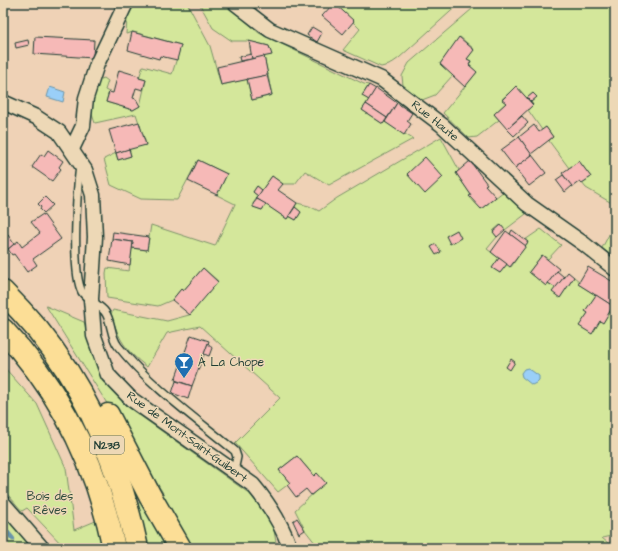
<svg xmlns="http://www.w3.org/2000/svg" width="618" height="551" font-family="'Architects Daughter',sans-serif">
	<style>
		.green { fill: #d4e79b; stroke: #7a9268 }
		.water { fill: #9acff8; stroke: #6995aa }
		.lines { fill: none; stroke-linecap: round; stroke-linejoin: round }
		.stream { stroke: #6995aa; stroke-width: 4.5 }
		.building { fill: #f6b9b7; stroke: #1f3d34 }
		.service-casing { stroke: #1f3d34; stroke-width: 10 }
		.minor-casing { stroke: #1f3d34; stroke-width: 17 }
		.trunk-casing { stroke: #1f3d34; stroke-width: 25 }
		.service { stroke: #edd8b6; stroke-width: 7 }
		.minor { stroke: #edd8b6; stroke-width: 14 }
		.trunk { stroke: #fcde96; stroke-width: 22 }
		.labels { text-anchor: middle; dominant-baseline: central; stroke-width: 3; stroke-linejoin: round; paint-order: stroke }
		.shield { fill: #edd8b6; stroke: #5d6c5b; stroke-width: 1 }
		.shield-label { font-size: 11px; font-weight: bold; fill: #1f3d34 }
		.street-label { font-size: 12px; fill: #1f3d34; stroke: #edd8b6 }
		.poi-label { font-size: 12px; fill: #1f3d34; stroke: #edd8b6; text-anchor: start }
		.park-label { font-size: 12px; fill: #314e3e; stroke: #edd8b6 }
	</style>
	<rect width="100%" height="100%" fill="#efd2b6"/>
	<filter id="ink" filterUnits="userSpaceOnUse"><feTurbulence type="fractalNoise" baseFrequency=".025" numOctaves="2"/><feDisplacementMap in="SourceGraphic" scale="8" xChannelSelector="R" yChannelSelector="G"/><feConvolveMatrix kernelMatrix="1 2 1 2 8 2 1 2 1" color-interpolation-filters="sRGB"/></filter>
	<g filter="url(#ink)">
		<g class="green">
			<path d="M133,3h54l23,43 11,39 26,-6 5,21 20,-5 -8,-39 7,-1 -2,-9 -22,-5h-15l-19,-13 -14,-25h26l34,30 105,51 5,1 -7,10 7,5 -7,10 21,14 2,-2 28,17 -84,46 -24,-14 -10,13h-12l-11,-8 -10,14 -5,-4 -4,6 5,4 -5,8 1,3 8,3 4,-6 21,15 2,-3 7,4 5,-8 -6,-5 2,-4 12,3 10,5 18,-13 104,-61 18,33 -3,3 25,36 23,-18 22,23 -21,16 -5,-5 -7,6 4,6 -10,12 12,9 -6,10 7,5 7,-9 4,3 17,-25 -3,-2 16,-11 20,16 -13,14 -6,-4 -13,17 16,13 3,-2 8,5 -3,4 7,6 14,-21 5,4 -1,3 18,11 -10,16 2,2 -8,13 20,-5 3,1 12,-18v161l-2,3 2,3v64l-13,3 12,10h-295l-14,-18 -10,-20 30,-27 -11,-7 -17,-20 -18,14 11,13 -12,9 -43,-49 45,-45 -80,-72 -33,7 -20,34c-22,-17 -28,-27 -36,-53l2,-4 54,11 22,-6 29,-34 -15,-13 -20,23 -2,-2 -9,11 -14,6 -51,-8 -1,-25 1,-5 22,3 3,-23 15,2 4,-25 64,21 20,-42 -18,-9 10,-21 -29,-14 -21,40 -36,-1 -30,-14 -7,-26 12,-6 2,7 13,-4 -2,-7 17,-5 -10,-30 -41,9 -6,-17 7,-25 8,-3 4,3 -3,9 4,2 -3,10 27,8 7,-4 6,-26 -7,-2 4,-12 29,8 9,-29 -48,-13 -7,2 1,-16z"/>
			<polygon points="339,3 460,3 399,58 389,65 381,67 343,50 360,29 336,5"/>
			<polygon points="479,3 615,3 615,205 586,188 582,183 591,177 579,161 569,168 549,141 553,137 546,127 542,130 528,110 533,105 531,102 537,97 533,93 527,98 516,87 502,99 506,103 494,114 499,120 477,137 469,138 443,113 477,72 469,65 471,61 467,59 474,49 460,37 440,64 453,75 435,95 422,100 403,85 402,76 409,63"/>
			<polygon points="615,223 615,258 602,248"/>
			<polygon points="46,306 84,322 105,376 125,405 250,494 273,525 276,542 270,548 65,548 27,508 22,511 3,489 3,366 37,404 66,468 74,530 163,493"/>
			<polygon points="3,514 32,548 3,548"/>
		</g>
		<g class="water">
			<polygon points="50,87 65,92 63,102 47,97"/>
			<polygon points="528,368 539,376 539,380 536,383 532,385 522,377 521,373 524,369"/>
		</g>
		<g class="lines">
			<polyline class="stream" points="3,527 13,539"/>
		</g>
		<g class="building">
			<polygon points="334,3 354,21 343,34 322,16"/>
			<polygon points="312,27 322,33 317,42 307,35"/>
			<polygon points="132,32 181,45 177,60 160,56 159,59 128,50"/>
			<polygon points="35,37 94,40 93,58 34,54"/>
			<polygon points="459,37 474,50 467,59 471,61 469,65 477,72 465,87 440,64"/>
			<polygon points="28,40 29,45 16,48 15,43"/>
			<polygon points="249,41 269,46 272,55 252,59"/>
			<polygon points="251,54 252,59 240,61 239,57"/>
			<polygon points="264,56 268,75 221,85 217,67"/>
			<polygon points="119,70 139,76 139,78 146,80 143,90 136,88 133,98 136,99 140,106 133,110 106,102 109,92 113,93"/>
			<polygon points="267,75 272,95 252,100 247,79"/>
			<polygon points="369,85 376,89 369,100 362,96"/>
			<polygon points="516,86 533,105 507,129 494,114 506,103 502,100"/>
			<polygon points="376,88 397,103 387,118 366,104"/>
			<polygon points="533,93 537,97 531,102 527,98"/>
			<polygon points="397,103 412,113 407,121 411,124 404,135 385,122"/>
			<polygon points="366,104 387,118 383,124 362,110"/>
			<polygon points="522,116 528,123 514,136 507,129"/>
			<polygon points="139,122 146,145 116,153 109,130"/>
			<polygon points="534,125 539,132 546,127 553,137 531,154 519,137"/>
			<polygon points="519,137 532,155 515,168 501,150"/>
			<polygon points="129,149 131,156 118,160 116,153"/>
			<polygon points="48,150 63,161 59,167 61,169 52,181 32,167 41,154 44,156"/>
			<polygon points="532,155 546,173 529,186 515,168"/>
			<polygon points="425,157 443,177 425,194 407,174"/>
			<polygon points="198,160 227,174 217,195 188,181"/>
			<polygon points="470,161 487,184 485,185 496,197 481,209 469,196 471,195 456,173"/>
			<polygon points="579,161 591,177 582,183 580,181 572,187 562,173"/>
			<polygon points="563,175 572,186 565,192 556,180"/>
			<polygon points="272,176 283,184 278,190 297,203 287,219 256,198"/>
			<polygon points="257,186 262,190 258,196 253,192"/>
			<polygon points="45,197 53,205 44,213 40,209 41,207 38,204"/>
			<polygon points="257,199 266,204 262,210 253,207 253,204"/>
			<polygon points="295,207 301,212 296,220 289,216"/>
			<polygon points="43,214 61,239 33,259 37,265 27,272 14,254 12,255 8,249 18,241 22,247 40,233 31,222"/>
			<polygon points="501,225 505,230 497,237 493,232"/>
			<polygon points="457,230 461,238 450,244 446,236"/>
			<polygon points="512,230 528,242 525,246 510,234"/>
			<polygon points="506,231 526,246 510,267 491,252"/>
			<polygon points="113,232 149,237 147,250 132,248 133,242 112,239"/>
			<polygon points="8,235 14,244 8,249 3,242 3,238"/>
			<polygon points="112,239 133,242 130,265 109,261"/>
			<polygon points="436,244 441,252 436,255 431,247"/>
			<polygon points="542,255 559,269 546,286 529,272"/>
			<polygon points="499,258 507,264 500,273 492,268"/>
			<polygon points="588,267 615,283 615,304 613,306 578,284"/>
			<polygon points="203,268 218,282 190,315 172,300 181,289 183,291"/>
			<polygon points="557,271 564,277 556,288 548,283"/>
			<polygon points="568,272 574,277 560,298 552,292"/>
			<polygon points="596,295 613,306 603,323 600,321 592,334 579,326 588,313 585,311"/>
			<polygon points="191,335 209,341 192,386 175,380"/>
			<polygon points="208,343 212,348 209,356 204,354"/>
			<polygon points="511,359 515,362 510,370 506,367"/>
			<polygon points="176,381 192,386 188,399 172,393"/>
			<polygon points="297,456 314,476 317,473 326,483 311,495 306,489 296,497 287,485 290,483 279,470"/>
			<polygon points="297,518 305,530 299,534 293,521"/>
			<polygon points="317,543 319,548 311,548 310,547"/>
		</g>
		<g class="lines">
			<g class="service-casing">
				<path id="service" d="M80,165c-3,25 -9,106 2,127 5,8 17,12 23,20 7,9 5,24 13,34 33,41 76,71 117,105l2,6 -3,14"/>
			</g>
			<g class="minor-casing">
				<g id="minor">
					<polyline points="235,3 270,30 381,79 442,125 527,204 584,244 615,269"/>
					<path d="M3,102l33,15 23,15 26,38 8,25 2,42 -4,62 3,37 14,39 23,24 122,86c16,19 29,40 37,63"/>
					<polyline points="72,149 83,126 86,98 97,64 126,3"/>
					<polyline points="3,503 42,548"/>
				</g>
			</g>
			<g class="trunk-casing">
				<g id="trunk">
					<path d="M3,292c12,12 24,25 35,38 52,64 82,139 99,218"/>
					<path d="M3,330c58,61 94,136 111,218"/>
					<polyline points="108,415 150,496 180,548"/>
				</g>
			</g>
			<use href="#service" class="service"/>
			<use href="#minor" class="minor"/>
			<use href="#trunk" class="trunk"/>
		</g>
	</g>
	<defs>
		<g id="bar-pin" transform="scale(1)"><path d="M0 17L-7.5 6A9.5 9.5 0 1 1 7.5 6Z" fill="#1f6fb2" stroke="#edd8b6"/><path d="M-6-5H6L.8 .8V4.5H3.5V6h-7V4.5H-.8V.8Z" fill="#fff"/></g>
	</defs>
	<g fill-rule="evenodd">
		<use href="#bar-pin" x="184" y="362"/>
	</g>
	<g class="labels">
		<rect class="shield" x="90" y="436" width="34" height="18" rx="3"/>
		<g class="shield-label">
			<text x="107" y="445">N238</text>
		</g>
		<g class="street-label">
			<text transform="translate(435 121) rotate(39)">Rue Haute</text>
			<text transform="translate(187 437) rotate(36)">Rue de Mont-Saint-Guibert</text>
		</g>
		<g class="poi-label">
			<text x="198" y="362">À La Chope</text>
		</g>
		<g class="park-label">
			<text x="50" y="496">Bois des<tspan x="50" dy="14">Rêves</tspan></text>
		</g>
	</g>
	<rect width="618" height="551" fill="none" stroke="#edd8b6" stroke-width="16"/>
	<rect x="8" y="8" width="602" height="535" fill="none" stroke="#1f3d34" stroke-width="1.5" filter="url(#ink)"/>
</svg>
